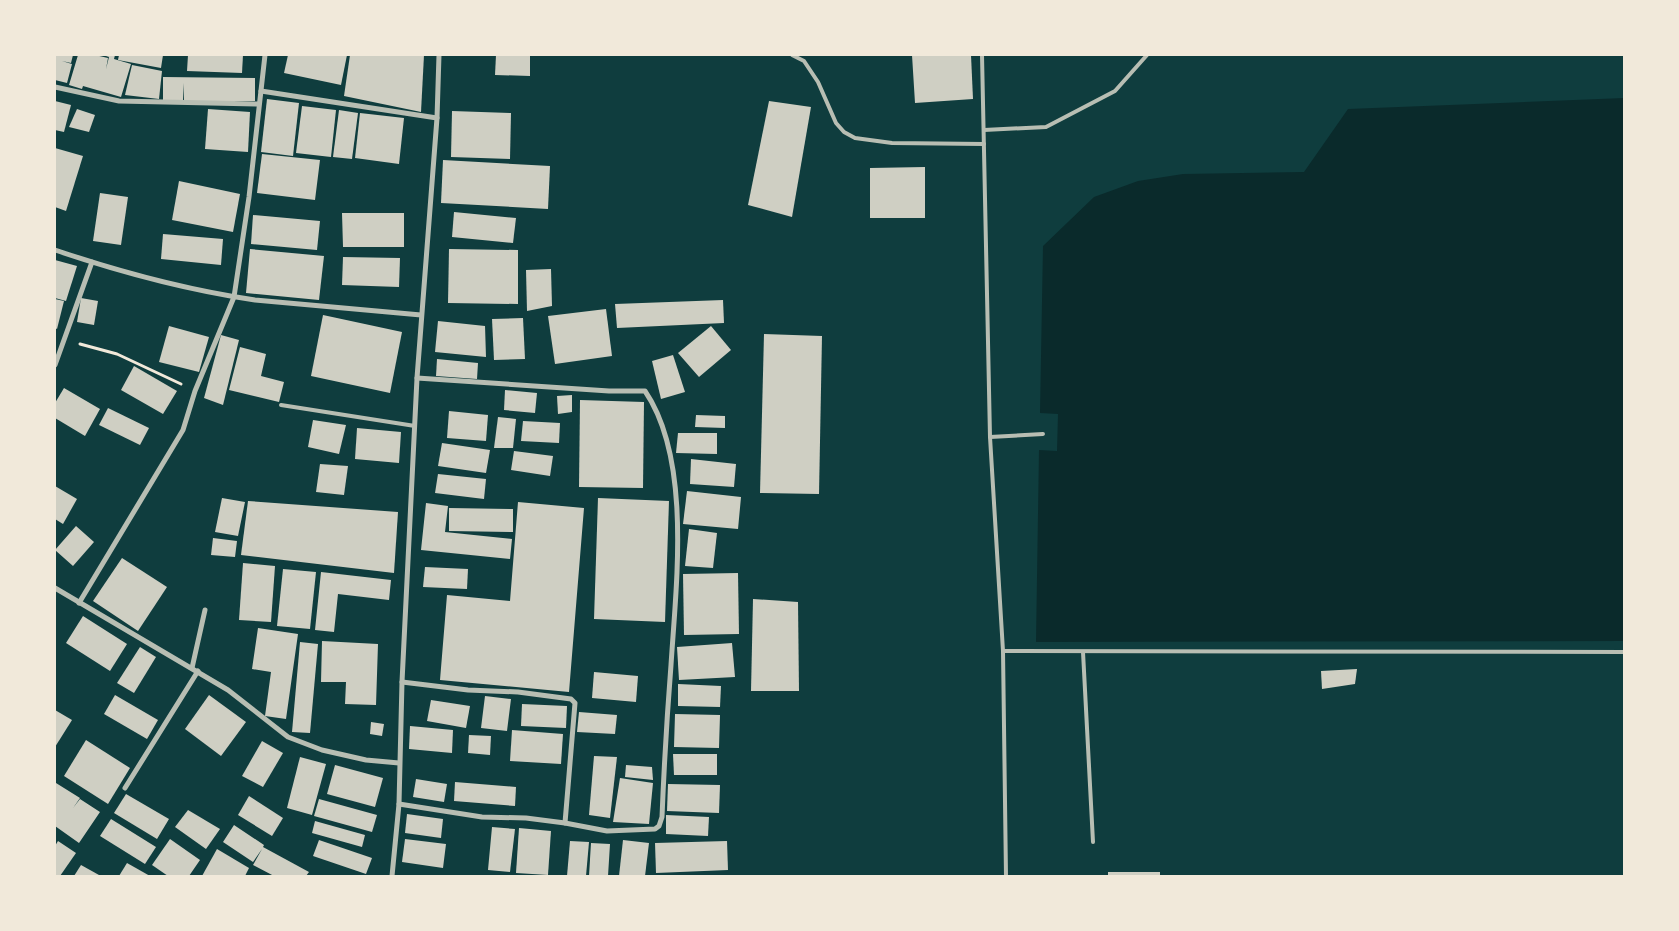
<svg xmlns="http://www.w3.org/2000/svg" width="1679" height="931" font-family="Karla,sans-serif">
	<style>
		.water { fill: #0a2a2b }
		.building { fill: #cfcfc3 }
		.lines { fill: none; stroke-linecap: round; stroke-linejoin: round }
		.path { stroke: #f1e9da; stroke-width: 3 }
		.service { stroke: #b8beb3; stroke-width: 4 }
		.minor { stroke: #b8beb3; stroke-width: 5 }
	</style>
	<rect width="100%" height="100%" fill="#0f3d3e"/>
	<polygon class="water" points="1624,98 1624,641 1036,642 1039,450 1057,451 1058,414 1040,413 1043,246 1094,197 1138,181 1183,174 1304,172 1348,109"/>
	<g class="building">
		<polygon points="55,55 73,55 71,63 62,61 72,64 67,83 55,80"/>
		<polygon points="78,55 95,55 108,58 106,69 109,57 103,55 115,55 114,59 131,64 121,97 83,86 82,89 69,85"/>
		<polygon points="119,55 163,55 161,68 118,60"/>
		<polygon points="188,55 243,55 242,73 187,71"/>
		<polygon points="288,55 347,55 341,85 284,73"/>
		<polygon points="350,55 424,55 421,112 344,96"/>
		<polygon points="496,55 530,55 530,76 495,75"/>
		<polygon points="912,55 971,55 973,99 915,103"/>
		<polygon points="132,65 162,71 159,99 125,95"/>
		<polygon points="163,77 255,78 255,101 184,101 184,83 183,100 163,100"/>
		<polygon points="267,99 299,103 293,156 261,152"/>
		<polygon points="55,101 71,105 64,132 55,130"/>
		<polygon points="769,101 811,107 792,217 748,205"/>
		<polygon points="302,106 336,110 331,157 296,153"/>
		<polygon points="77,109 95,115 89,132 69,127"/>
		<polygon points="208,109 250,112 248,152 205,149"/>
		<polygon points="339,110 358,113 352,159 333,157"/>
		<polygon points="452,111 511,113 510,159 451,157"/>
		<polygon points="360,113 404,118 399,164 355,158"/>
		<polygon points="55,148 83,156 66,211 55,207"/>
		<polygon points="262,154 320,160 315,200 257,193"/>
		<polygon points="443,160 550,166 548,209 441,203"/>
		<polygon points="925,167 925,218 870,218 870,168"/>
		<polygon points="179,181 240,194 233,232 172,220"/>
		<polygon points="100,193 128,197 121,245 93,241"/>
		<polygon points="454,212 516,218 513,243 452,237"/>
		<polygon points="342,213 404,213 404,247 343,247"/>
		<polygon points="253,215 320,221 317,250 251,244"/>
		<polygon points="163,234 223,239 221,265 161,259"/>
		<polygon points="250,249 324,256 319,300 246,293"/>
		<polygon points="449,249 518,250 518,304 448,303"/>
		<polygon points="343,257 400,258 399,287 342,285"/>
		<polygon points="55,260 77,266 66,301 55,298"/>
		<polygon points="551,269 552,306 527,311 526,270"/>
		<polygon points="81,298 98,301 94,325 77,322"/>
		<polygon points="55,299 64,301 57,329 55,328"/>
		<polygon points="723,300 724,323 617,328 615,304"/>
		<polygon points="606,309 612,356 555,364 548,316"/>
		<polygon points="323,315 402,332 390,393 311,376"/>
		<polygon points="523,318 525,359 494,360 492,319"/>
		<polygon points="438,321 485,326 486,357 435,352"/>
		<polygon points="169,326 209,337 199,372 159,362"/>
		<polygon points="711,326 731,350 699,377 678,353"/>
		<polygon points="764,334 822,336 819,494 760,493"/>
		<polygon points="221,335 239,340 223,405 204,398"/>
		<polygon points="240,347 266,354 261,376 284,382 279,402 229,390"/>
		<polygon points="673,355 685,392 661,399 652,361"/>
		<polygon points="437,359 478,363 477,379 436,376"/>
		<polygon points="134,366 177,391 163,414 121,390"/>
		<polygon points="64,388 100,409 85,436 55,418 55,403"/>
		<polygon points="505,390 537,393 535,413 504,410"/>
		<polygon points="572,395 572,412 558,414 557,396"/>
		<polygon points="580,400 644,402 643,488 579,487"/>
		<polygon points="108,408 149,428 140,445 99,425"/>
		<polygon points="449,411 488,415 486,441 447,438"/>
		<polygon points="696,415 725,416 725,428 695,427"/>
		<polygon points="498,417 516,419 513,448 494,448"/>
		<polygon points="313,420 346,425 339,454 308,447"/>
		<polygon points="523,421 560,423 559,443 521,441"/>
		<polygon points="357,428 401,432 399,463 355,459"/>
		<polygon points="678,433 717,433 717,454 676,453"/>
		<polygon points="442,443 490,450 486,473 438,466"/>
		<polygon points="514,451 553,456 550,476 511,470"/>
		<polygon points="691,459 736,464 734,487 690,484"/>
		<polygon points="320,464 348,466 344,495 316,492"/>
		<polygon points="438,474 486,479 484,499 435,493"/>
		<polygon points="55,486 77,499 63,524 55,519"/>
		<polygon points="687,491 741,497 738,529 683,524"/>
		<polygon points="222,498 245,502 238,536 215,532"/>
		<polygon points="598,498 669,501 665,622 594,619"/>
		<polygon points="248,501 398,512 394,573 241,555"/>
		<polygon points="518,502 584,508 569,692 440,680 447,595 510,601"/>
		<polygon points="426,503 448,506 445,532 512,539 510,559 421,550"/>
		<polygon points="449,508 513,509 513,532 449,531"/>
		<polygon points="76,526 94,542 73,566 55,550"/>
		<polygon points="689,529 717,533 713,568 685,566"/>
		<polygon points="213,538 237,541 235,557 211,555"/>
		<polygon points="122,558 167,587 138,631 93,601"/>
		<polygon points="243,563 275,566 271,622 239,620"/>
		<polygon points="425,567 468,569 467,589 423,587"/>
		<polygon points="283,569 316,572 310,629 277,626"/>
		<polygon points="321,572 391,580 389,600 338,594 334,632 315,630"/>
		<polygon points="738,573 739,634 684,635 683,574"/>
		<polygon points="753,599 798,602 799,691 751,691"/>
		<polygon points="83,616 127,644 110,671 66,643"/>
		<polygon points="258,628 298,634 286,719 265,716 271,672 252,669"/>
		<polygon points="322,641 378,644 376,705 345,704 346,682 321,682"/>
		<polygon points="300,642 318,644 310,733 292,732"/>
		<polygon points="732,643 735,677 679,680 677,647"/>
		<polygon points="140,647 156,657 134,693 117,683"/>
		<polygon points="1357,669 1355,684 1322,689 1321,671"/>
		<polygon points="594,672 638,676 636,702 592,698"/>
		<polygon points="678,684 721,686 720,707 678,706"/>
		<polygon points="115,695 158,720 147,739 104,714"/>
		<polygon points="209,695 246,722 221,756 185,729"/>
		<polygon points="485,696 511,699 507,731 481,728"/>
		<polygon points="431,700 470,706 466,728 427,721"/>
		<polygon points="522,704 567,706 566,728 521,726"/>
		<polygon points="55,710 72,720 55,747"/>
		<polygon points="579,712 617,715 615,734 577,732"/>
		<polygon points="675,714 720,715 719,748 674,747"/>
		<polygon points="371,722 384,724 382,736 370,734"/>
		<polygon points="410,726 453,730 452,753 409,749"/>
		<polygon points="512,730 563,734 561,764 510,761"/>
		<polygon points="469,735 491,736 490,755 468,753"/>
		<polygon points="86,740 130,768 108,804 64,776"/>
		<polygon points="262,741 283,753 263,787 242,776"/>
		<polygon points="673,754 717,754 717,775 674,775"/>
		<polygon points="594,756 617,757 610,818 589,815"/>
		<polygon points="300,757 326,764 312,815 287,808"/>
		<polygon points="335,765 383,778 375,807 327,794"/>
		<polygon points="626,765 652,767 653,780 625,777"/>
		<polygon points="620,778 653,783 649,824 613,822"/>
		<polygon points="416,779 447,784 444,802 413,797"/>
		<polygon points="455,782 516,787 515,806 454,801"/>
		<polygon points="56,783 80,798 73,808 80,799 100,812 79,843 55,826"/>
		<polygon points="668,784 720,785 719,813 667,811"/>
		<polygon points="126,794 169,819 157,839 114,813"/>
		<polygon points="249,796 283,818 272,836 238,815"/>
		<polygon points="319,799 377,815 372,832 314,816"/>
		<polygon points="188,810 220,829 206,849 175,827"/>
		<polygon points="407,814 443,819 441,838 405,833"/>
		<polygon points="666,815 709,817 708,836 666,834"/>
		<polygon points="111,819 156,847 145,864 100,836"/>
		<polygon points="315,821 365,835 362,847 312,833"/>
		<polygon points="234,825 264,845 263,847 309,872 306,876 274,876 253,865 262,849 253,862 223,842"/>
		<polygon points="492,827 515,829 510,872 488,870"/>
		<polygon points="519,828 551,831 548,875 516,873"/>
		<polygon points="170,839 200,860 189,876 168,876 152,865"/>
		<polygon points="405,839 446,844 443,868 402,862"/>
		<polygon points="319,840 372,858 366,874 313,856"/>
		<polygon points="623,840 649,843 645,876 619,876"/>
		<polygon points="58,841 76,853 60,876 55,876 55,846"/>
		<polygon points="570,841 589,842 586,876 567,876"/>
		<polygon points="727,841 728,870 656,873 655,843"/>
		<polygon points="591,843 610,844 608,876 589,876"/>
		<polygon points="217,849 249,868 245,876 202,876"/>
		<polygon points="127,863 150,876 119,876"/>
		<polygon points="81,865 99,875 98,876 74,876"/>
		<rect x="1108" y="872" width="52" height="4"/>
	</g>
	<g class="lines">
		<polyline class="path" points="80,344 117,354 181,384"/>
		<g class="service">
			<polyline points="792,55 804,61 818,82 836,123 844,132 855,138 892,143 984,144"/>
			<polyline points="982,55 990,437 1003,651 1006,876"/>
			<polyline points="984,130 1046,127 1115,91 1147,55"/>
			<polyline points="281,405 415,426"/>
			<polyline points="990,437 1043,434"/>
			<polyline points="1003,651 1624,652"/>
			<polyline points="1083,652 1093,842"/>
		</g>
		<g class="minor">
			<polyline points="55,87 119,101 258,104"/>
			<polyline points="261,91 437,118"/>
			<path d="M55,250c65,22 132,40 200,50l166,15"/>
			<polyline points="55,365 92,262"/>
			<polyline points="55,588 228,690 288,737 322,750 366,760 399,763"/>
			<polyline points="79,603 183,430 195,391 234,297 249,197 265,55"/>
			<polyline points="192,668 205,610"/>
			<path d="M402,682l66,8 50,2 53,7 4,4 -10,120 42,8 48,-2 4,-3 3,-9c2,-50 5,-101 9,-152 5,-80 21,-205 -26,-274h-36l-192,-13"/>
			<polyline points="125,788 198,671"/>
			<polyline points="399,804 482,817 526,818 565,823"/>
			<polyline points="392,876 399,804 402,682 417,378 437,118 439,55"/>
		</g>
	</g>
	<rect width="1679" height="931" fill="none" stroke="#f1e9da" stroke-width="112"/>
</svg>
